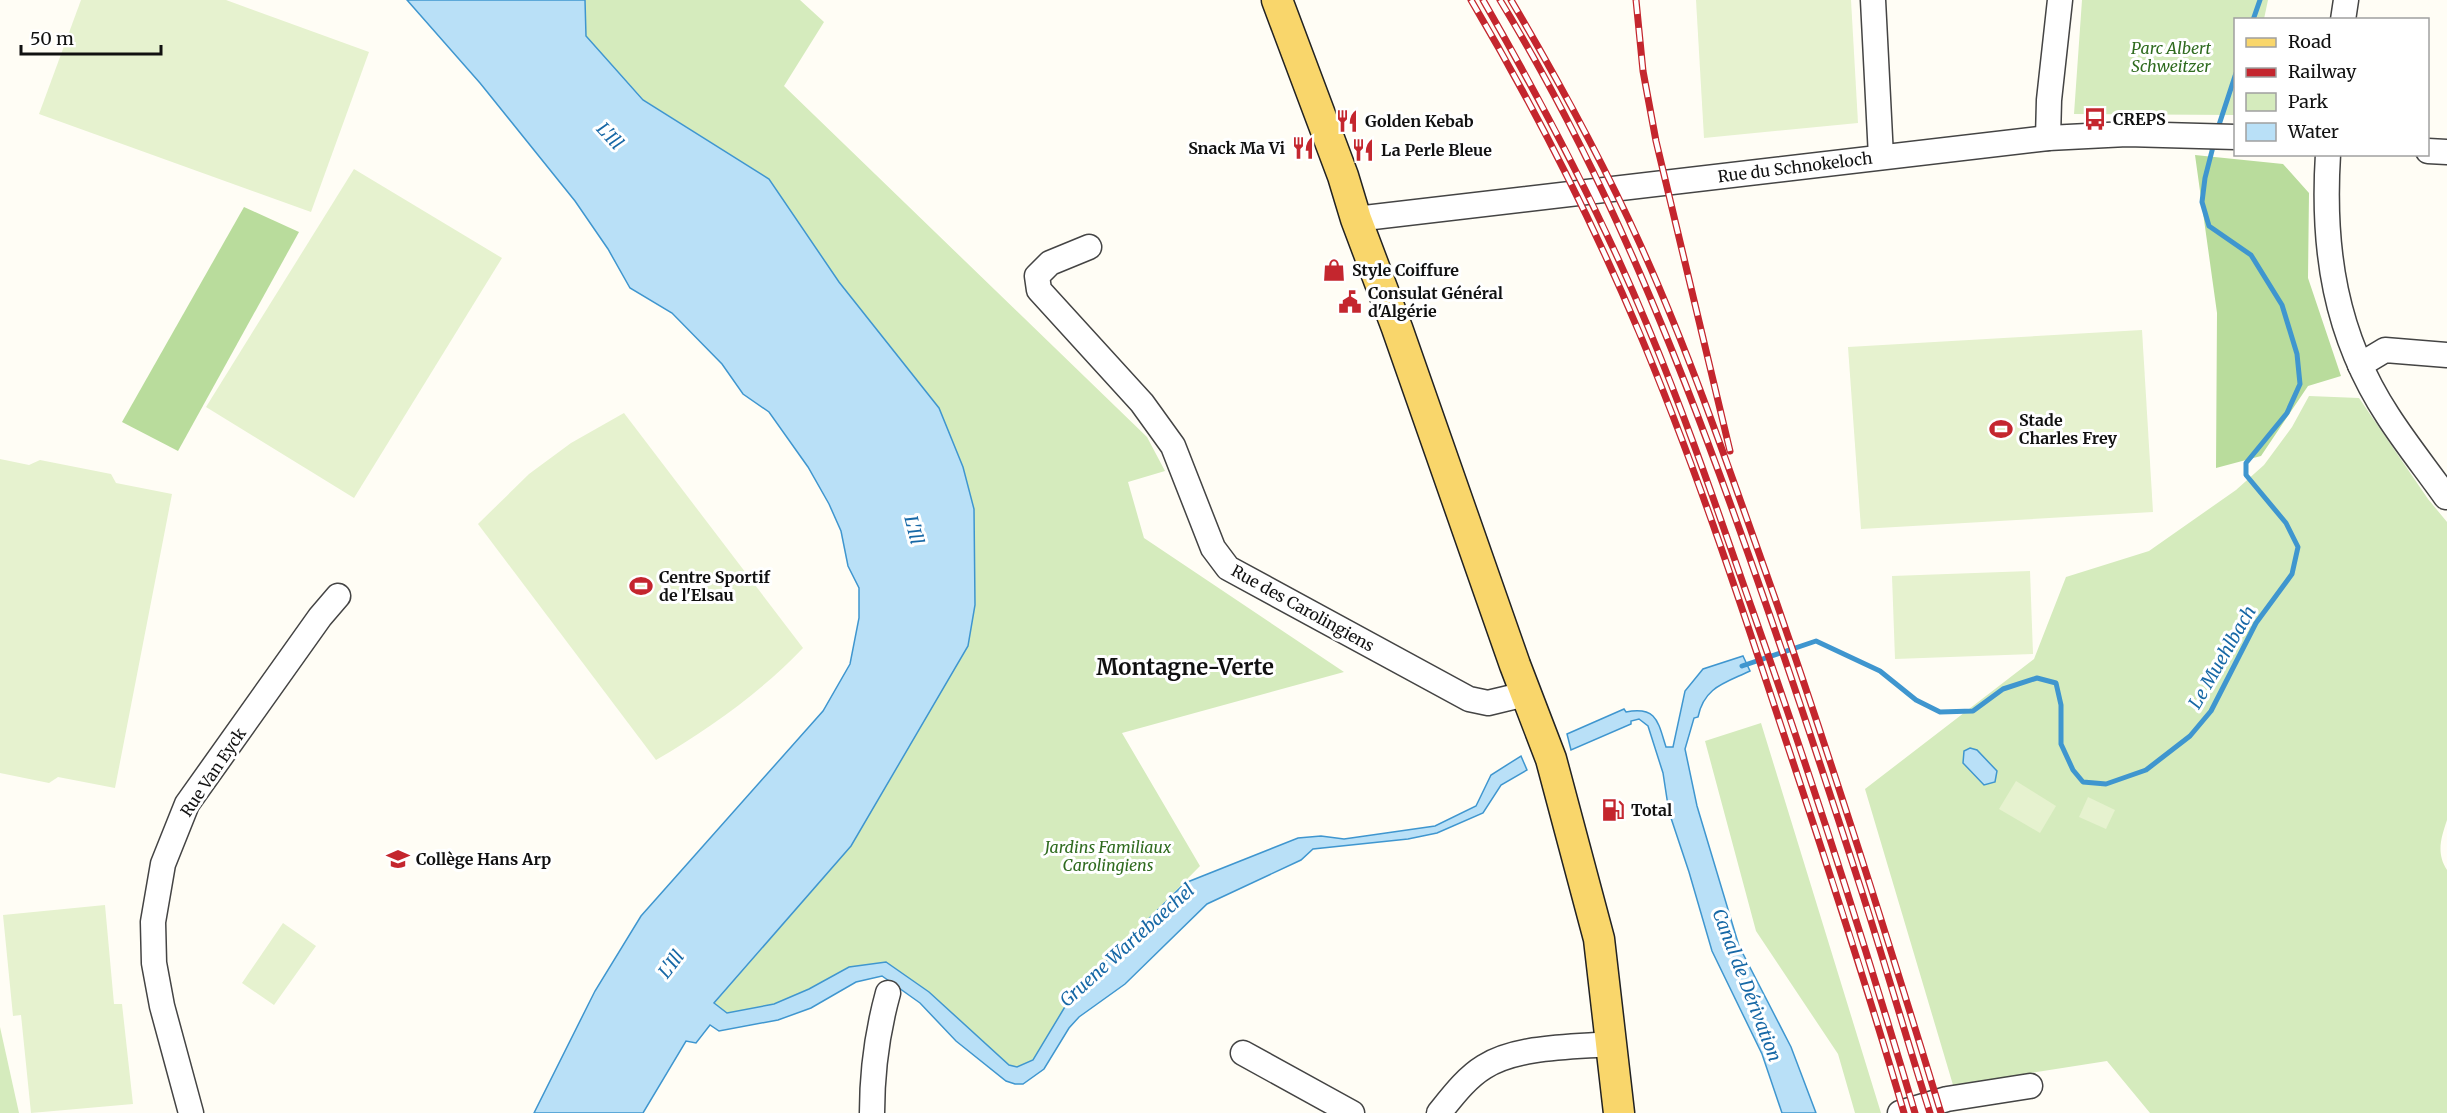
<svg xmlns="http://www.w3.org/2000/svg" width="2447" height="1113" font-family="Merriweather,serif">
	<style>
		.green { fill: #d5ebbd }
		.forest { fill: #b9dc9c }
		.pitch { fill: #e6f2cf }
		.water { fill: #b9e0f7; stroke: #3f96cf; stroke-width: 1.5 }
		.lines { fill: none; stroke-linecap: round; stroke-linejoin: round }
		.stream { stroke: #3f96cf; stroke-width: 5 }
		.minor-casing { stroke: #444; stroke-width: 27 }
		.major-casing { stroke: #222; stroke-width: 33 }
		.minor { stroke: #fff; stroke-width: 24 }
		.major { stroke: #f9d66b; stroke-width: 30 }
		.rail-casing { stroke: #c4262e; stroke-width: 7 }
		.rail { stroke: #fff; stroke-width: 4.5; stroke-dasharray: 14; stroke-linecap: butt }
		.labels { text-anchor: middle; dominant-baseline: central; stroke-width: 6; stroke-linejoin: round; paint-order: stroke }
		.park-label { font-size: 16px; font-style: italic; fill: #2f6b1f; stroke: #fff }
		.poi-label { font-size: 16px; font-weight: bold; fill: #111; stroke: #fff; text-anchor: start }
		.street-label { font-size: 16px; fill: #111; stroke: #fff }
		.water-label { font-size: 18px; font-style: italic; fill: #1768a6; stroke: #fff }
		.district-label { font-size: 22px; font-weight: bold; fill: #111; stroke: #fff }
	</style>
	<rect width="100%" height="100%" fill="#fffdf5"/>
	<g class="green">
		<polygon points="585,0 800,0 824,22 784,86 1147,437 1165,471 1128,482 1144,538 1344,672 1122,733 1200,866 1111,956 1066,1005 1033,1060 1017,1067 1009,1066 929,992 886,962 809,989 774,1004 727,1014 714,1004 851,846 968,646 974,509 963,467 939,408 839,282 769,179 644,100 586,36"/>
		<polygon points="2082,0 2268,0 2264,19 2236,20 2235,115 2074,114"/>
		<path d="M2309,396l50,2 69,101 19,23v298c-6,18 -11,33 0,50v243h-297l-43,-52 -154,24 -88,-296 169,-130 32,-82 83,-26 87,-61 28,-25 28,-38z"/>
		<polygon points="1761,723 1881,1113 1855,1113 1838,1054 1756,931 1705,741"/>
		<polygon points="0,1027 19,1113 0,1113"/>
	</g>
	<g class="forest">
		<polygon points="2195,155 2283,164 2309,193 2308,278 2341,376 2308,386 2261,456 2216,468 2217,313"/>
		<polygon points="244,207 299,232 178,451 122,422"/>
	</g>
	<g class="pitch">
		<polygon points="81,0 226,0 369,52 311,212 39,114"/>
		<polygon points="1696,0 1851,0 1858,123 1704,138"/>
		<polygon points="354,169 502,258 354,498 206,407"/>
		<polygon points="2142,330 2153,512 1861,529 1848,347"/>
		<path d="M624,413l179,235c-42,44 -94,81 -147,112l-178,-236 51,-50 42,-31z"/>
		<polygon points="0,459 29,465 40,460 111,474 116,483 172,494 115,788 58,777 49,783 0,773"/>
		<polygon points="2030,571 2033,654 1895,659 1892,576"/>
		<polygon points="2016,781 2056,806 2040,833 1999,809"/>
		<polygon points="2088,797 2115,810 2106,829 2079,817"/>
		<polygon points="105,905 114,1004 122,1004 133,1104 31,1113 21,1015 13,1016 3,915"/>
		<polygon points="283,923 316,946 274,1005 242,983"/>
	</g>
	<g class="water">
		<polygon points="407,0 585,0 586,36 643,100 769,179 839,282 939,408 963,467 974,509 975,605 968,646 851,846 714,1003 727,1013 774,1004 809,989 849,967 886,962 929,992 1009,1065 1017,1067 1033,1060 1066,1005 1111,956 1185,883 1298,838 1321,836 1344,839 1435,826 1476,806 1491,775 1521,756 1527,770 1501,785 1483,813 1437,833 1408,839 1313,849 1301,860 1207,904 1125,984 1079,1017 1069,1028 1044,1069 1023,1084 1015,1084 1006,1081 956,1041 920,1003 882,976 856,982 811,1008 778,1020 719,1031 710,1025 696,1043 686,1041 643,1113 534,1113 595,991 641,916 823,711 850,664 859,618 859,588 848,566 841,531 829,504 808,467 769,412 743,394 722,364 672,313 630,288 608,249 575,201 480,83"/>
		<path d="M1743,656l7,15c-25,12 -46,16 -52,46l-4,1 -9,31 12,57 42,140 52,101 25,66h-34l-20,-59 -50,-103 -23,-79 -20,-60 -6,-39 -15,-47 -9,-7 -8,2v3l-60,26 -4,-16 57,-25 2,3c31,-6 32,10 40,35h7l12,-56 18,-22z"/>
		<polygon points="1970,748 1977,750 1997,771 1995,782 1984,785 1963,763 1964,751"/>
	</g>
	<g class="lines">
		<g class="stream">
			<polyline points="2253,20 2260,0"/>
			<polyline points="2217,131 2236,73"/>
			<polyline points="1742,666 1816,641 1880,671 1916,700 1940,712 1973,711 2003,689 2037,678 2056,683 2061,705 2061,744 2073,770 2083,782 2106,784 2146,770 2190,736 2211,711 2256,623 2292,574 2298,547 2286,523 2246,475 2246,463 2287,413 2300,384 2297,354 2282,305 2251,255 2209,226 2202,202 2205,178 2214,143"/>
		</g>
		<g class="minor-casing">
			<g id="minor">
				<polyline points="1873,0 1881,157"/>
				<polyline points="2343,20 2346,0"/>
				<polyline points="2048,138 2049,100 2060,0"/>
				<polyline points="2428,151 2447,152"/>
				<path d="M2328,154c-6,95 7,181 60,262 18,28 39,54 58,81"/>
				<polyline points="1356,219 2048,138 2127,134 2236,137"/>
				<polyline points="1089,247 1050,263 1037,276 1039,290 1142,403 1173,446 1213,548 1228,568 1469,699 1488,703 1526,694"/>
				<polyline points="2360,365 2385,350 2447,355"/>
				<polyline points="1243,1053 1352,1113"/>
				<polyline points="191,1113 162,1006 154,963 153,922 163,864 187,804 320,617 338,596"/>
				<path d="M872,1113c0,-41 5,-80 16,-120"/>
				<path d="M1439,1113c13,-16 27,-35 45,-46 33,-21 89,-20 127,-23"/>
				<polyline points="1900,1113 1947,1099 2030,1086"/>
			</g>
		</g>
		<g class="major-casing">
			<polyline id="major" points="1277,0 1343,176 1356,219 1397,328 1515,665 1551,759 1599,939 1619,1113"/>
		</g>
		<use href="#minor" class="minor"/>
		<use href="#major" class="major"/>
		<g class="rail-casing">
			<g id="rail">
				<path d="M1471,0c63,107 120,218 168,332 54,128 98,260 141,391 43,129 86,259 124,390"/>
				<path d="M1483,0c61,106 118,214 165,327 39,93 71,188 104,282 59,167 113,335 163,504"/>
				<path d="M1500,0c108,178 181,363 250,559 38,107 74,216 109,324 25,77 47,154 71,230"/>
				<path d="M1511,0c47,80 91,160 129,244 53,117 94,239 137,360 58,168 112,338 164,509"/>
				<polyline points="1636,0 1643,71 1656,141 1730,451"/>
			</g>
		</g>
		<use href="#rail" class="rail"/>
	</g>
	<defs>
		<g id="bus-bare" transform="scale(1.8)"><path d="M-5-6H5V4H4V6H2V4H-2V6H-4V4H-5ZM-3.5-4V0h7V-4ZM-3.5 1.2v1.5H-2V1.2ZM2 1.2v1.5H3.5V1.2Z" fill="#c4262e" stroke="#fff" stroke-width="2.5" paint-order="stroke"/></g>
		<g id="restaurant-bare" transform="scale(1.8)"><path d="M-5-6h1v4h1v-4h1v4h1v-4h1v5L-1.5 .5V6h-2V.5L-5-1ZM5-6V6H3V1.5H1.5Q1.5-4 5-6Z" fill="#c4262e" stroke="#fff" stroke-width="2.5" paint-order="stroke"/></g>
		<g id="shop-bare" transform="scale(1.8)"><path d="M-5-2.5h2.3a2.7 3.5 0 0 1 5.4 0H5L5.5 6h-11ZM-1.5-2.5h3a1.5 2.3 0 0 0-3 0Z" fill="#c4262e" stroke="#fff" stroke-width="2.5" paint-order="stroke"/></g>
		<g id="civic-bare" transform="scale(1.8)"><path d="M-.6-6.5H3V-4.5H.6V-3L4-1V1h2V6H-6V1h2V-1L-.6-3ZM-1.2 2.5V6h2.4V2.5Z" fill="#c4262e" stroke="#fff" stroke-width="2.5" paint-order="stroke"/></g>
		<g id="stadium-bare" transform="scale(1.8)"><path d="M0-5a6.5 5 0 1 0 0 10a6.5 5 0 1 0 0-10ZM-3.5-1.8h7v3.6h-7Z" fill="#c4262e" stroke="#fff" stroke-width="2.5" paint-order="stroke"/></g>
		<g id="fuel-bare" transform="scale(1.8)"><path d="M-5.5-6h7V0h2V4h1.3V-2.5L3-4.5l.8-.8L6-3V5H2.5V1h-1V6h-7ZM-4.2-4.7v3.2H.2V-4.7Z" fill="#c4262e" stroke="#fff" stroke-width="2.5" paint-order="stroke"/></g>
		<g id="school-bare" transform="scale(1.8)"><path d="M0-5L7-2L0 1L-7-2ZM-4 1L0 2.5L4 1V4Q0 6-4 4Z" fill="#c4262e" stroke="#fff" stroke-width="2.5" paint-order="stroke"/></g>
	</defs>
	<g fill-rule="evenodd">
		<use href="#bus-bare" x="2095" y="119"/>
		<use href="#restaurant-bare" x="1347" y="121"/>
		<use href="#restaurant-bare" x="1303" y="148"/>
		<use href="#restaurant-bare" x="1363" y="150"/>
		<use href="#shop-bare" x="1334" y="270"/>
		<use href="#civic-bare" x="1350" y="302"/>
		<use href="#stadium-bare" x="2001" y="429"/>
		<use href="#stadium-bare" x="641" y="586"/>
		<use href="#fuel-bare" x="1613" y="810"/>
		<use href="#school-bare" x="398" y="859"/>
	</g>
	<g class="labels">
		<g class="park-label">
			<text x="2171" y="48">Parc Albert<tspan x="2171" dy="18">Schweitzer</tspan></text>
			<text x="1108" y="847">Jardins Familiaux<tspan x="1108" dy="18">Carolingiens</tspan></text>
		</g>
		<g class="poi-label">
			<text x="2113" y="119">CREPS</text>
			<text x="1365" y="121">Golden Kebab</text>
			<text x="1285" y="148" text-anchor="end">Snack Ma Vi</text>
			<text x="1381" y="150">La Perle Bleue</text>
			<text x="1352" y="270">Style Coiffure</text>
			<text x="1368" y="293">Consulat Général<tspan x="1368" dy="18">d'Algérie</tspan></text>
			<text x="2019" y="420">Stade<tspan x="2019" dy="18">Charles Frey</tspan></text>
			<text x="659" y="577">Centre Sportif<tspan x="659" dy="18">de l'Elsau</tspan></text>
			<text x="1631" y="810">Total</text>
			<text x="416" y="859">Collège Hans Arp</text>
		</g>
		<g class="street-label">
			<text transform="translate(1795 167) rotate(-7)">Rue du Schnokeloch</text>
			<text transform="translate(1303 608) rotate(29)">Rue des Carolingiens</text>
			<text transform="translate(213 772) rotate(-56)">Rue Van Eyck</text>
		</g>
		<g class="water-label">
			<text transform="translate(610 136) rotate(47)">L'Ill</text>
			<text transform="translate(914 530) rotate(76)">L'Ill</text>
			<text transform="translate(2222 657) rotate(-60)">Le Muehlbach</text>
			<text transform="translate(1127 945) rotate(-42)">Gruene Wartebaechel</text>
			<text transform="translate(671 964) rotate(-52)">L'Ill</text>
			<text transform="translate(1747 985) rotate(69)">Canal de Dérivation</text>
		</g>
		<g class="district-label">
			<text x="1185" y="667">Montagne-Verte</text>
		</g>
	</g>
	<rect x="2234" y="18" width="195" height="138" fill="#ffffff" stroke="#a0a0a0" stroke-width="1.5"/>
	<rect x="2246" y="38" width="30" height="9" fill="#f9d66b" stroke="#a0a0a0" stroke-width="1.5"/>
	<text x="2288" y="48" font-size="18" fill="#111111">Road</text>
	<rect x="2246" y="68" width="30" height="9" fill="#c4262e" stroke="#a0a0a0" stroke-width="1.5"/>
	<text x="2288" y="78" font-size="18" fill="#111111">Railway</text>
	<rect x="2246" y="93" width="30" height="18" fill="#d5ebbd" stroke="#a0a0a0" stroke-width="1.5"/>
	<text x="2288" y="108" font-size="18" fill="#111111">Park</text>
	<rect x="2246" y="123" width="30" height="18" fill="#b9e0f7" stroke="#a0a0a0" stroke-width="1.5"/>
	<text x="2288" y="138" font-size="18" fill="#111111">Water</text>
	<path d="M21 45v9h140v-9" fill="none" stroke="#111111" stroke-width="3"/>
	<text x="30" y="45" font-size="18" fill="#111111" stroke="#ffffff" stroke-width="4.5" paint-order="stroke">50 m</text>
</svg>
